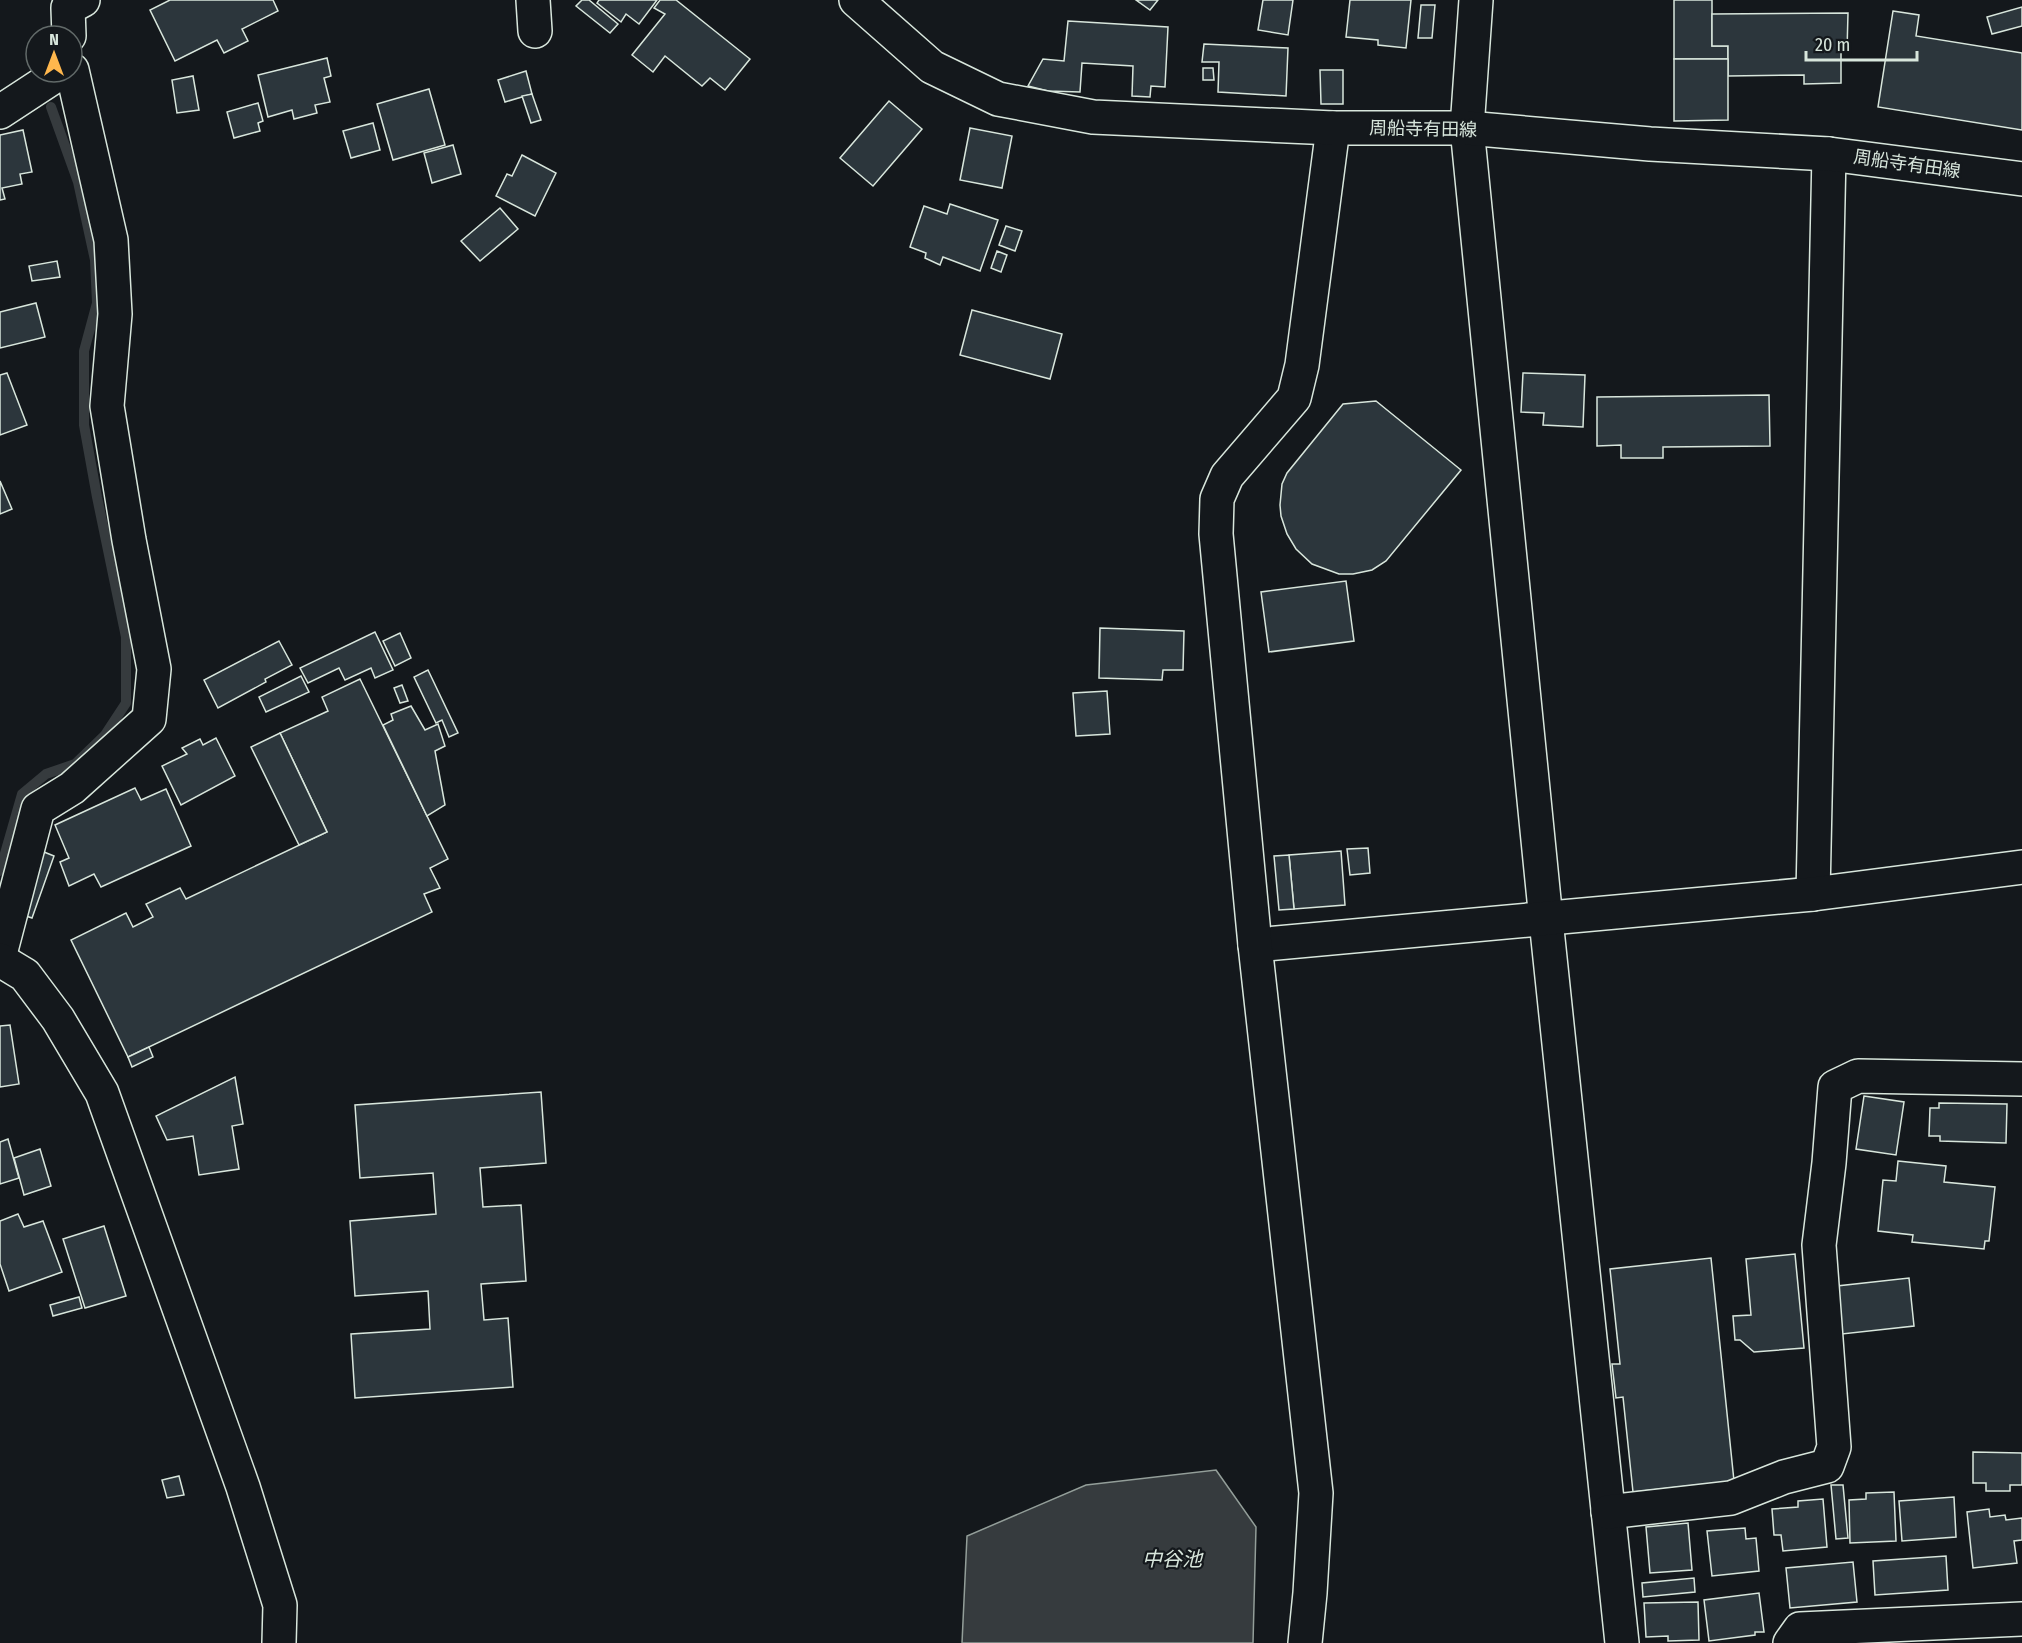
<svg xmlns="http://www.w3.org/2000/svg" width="2022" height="1643" font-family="'Fira Sans Condensed','Noto Sans JP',sans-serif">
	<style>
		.water { fill: #363b3e; stroke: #939e99; stroke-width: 1.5 }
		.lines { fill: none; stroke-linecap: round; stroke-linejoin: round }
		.stream { stroke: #363b3e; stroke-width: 10 }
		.building { fill: #2c363c; stroke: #d8e6dc; stroke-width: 1.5 }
		.minor-casing { stroke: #d8e6dc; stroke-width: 36 }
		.tertiary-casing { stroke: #d8e6dc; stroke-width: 36 }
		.secondary-casing { stroke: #d8e6dc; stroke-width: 36 }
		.minor { stroke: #14181c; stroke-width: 33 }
		.tertiary { stroke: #14181c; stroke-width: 33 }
		.secondary { stroke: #14181c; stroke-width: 33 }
		.labels { text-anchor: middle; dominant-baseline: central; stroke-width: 4.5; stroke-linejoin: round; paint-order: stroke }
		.street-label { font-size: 18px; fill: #d8e6dc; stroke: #14181c }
		.water-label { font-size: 20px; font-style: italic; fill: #d8e6dc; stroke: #14181c }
	</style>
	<rect width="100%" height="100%" fill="#14181c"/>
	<polygon class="water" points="1216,1470 1256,1527 1253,1643 962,1643 967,1536 1086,1485"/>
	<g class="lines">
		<polyline class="stream" points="0,871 22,794 46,774 75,764 105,735 126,703 126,637 97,497 84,425 84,351 97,303 95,260 78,182 51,107"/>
	</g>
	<g class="building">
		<polygon points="170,0 273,0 278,11 242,29 248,41 224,53 217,40 175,61 150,10"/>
		<polygon points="582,0 589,0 618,24 610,33 576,6"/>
		<polygon points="599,0 657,0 639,24 626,14 621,22 597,3"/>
		<polygon points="660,0 676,0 750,59 725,90 710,78 702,86 665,56 653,72 632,55 665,14 654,8"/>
		<polygon points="1136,0 1158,0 1150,10"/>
		<polygon points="1263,0 1293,0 1288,35 1258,30"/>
		<polygon points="1350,0 1411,0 1406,48 1378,45 1378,40 1346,37"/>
		<polygon points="1674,0 1712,0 1712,46 1728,46 1728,59 1674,59"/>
		<polygon points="1421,5 1435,5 1432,38 1418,38"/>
		<polygon points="2022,7 2022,26 1992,34 1987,17"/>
		<polygon points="1893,11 1919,15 1916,36 2022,53 2022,130 1878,107"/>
		<polygon points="1848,13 1847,51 1841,50 1841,83 1804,84 1804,75 1728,76 1728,46 1712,46 1712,14"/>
		<polygon points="1068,21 1168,27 1165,87 1151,86 1150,97 1132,96 1133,66 1082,63 1080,92 1048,91 1028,86 1043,59 1064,61"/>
		<polygon points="1204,44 1288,48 1286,96 1218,92 1219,62 1202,62"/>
		<polygon points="327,58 331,76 324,78 330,102 315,105 317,113 294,119 292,110 268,117 258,75"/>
		<polygon points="1674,59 1728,59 1728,120 1674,121"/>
		<polygon points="1203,68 1213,68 1214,80 1203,80"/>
		<polygon points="1320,70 1343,70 1343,104 1321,104"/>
		<polygon points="526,71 532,94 505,102 498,80"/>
		<polygon points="193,76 199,110 177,113 172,80"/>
		<polygon points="429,89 445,145 393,160 377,104"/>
		<polygon points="532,94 541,120 531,123 522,96"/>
		<polygon points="889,101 922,129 873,186 840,158"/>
		<polygon points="258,103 263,121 258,123 260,131 234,138 227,112"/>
		<polygon points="373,123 380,150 351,158 343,131"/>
		<polygon points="970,128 1012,136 1002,188 960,180"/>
		<polygon points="23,130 32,172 20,174 22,184 2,188 5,199 0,200 0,135"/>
		<polygon points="453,145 461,174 432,183 424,153"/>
		<polygon points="522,155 556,173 535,216 496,196 507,174 512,176"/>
		<polygon points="950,204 998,220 980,271 943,257 940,265 925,258 926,253 910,247 924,206 947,214"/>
		<polygon points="500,208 518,229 480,261 461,241"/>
		<polygon points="1006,226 1022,231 1015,251 999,245"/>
		<polygon points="997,251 1007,255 1001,272 991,268"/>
		<polygon points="57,261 60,277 32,281 29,266"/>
		<polygon points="36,303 45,337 0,348 0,312"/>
		<polygon points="972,310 1062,334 1050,379 960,355"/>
		<polygon points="7,373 27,425 0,435 0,375"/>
		<polygon points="1523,373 1585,375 1583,427 1543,425 1544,413 1521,412"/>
		<polygon points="1769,395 1770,446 1663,447 1663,458 1621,458 1621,445 1597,446 1597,397"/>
		<polygon points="1376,401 1461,470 1386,561 1372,570 1353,574 1339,574 1312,564 1296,549 1287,534 1281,516 1280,505 1282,484 1287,473 1343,404"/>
		<polygon points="0,481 12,509 0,514"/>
		<polygon points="1346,581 1354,641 1269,652 1261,592"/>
		<polygon points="1100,628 1184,631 1183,670 1163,670 1162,680 1099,678"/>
		<polygon points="375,632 393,670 375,678 371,668 345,680 339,668 308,683 300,668"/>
		<polygon points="400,633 411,658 395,666 383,641"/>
		<polygon points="279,641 292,665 265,679 266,682 218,708 204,680"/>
		<polygon points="428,670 458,733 449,737 442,720 436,723 414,677"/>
		<polygon points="301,676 309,692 266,712 259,697"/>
		<polygon points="360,679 448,859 430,868 440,888 424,894 432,912 128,1057 71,940 126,913 133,927 153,917 146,904 180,888 186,899 327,832 280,733 328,711 322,697"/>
		<polygon points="402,685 408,701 400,703 394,688"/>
		<polygon points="1107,691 1110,734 1076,736 1073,693"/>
		<polygon points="411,706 425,730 438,724 445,746 435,751 445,805 427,816 383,725 393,720 391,714"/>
		<polygon points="280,733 327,832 299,845 251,747"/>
		<polygon points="216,738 235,776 181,805 162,766 187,754 182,748 200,739 203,745"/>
		<polygon points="135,788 141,800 166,789 191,846 101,887 94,874 69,886 60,862 69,858 55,825"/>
		<polygon points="1368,848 1370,873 1350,875 1347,849"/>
		<polygon points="1341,851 1345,905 1294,909 1289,855"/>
		<polygon points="44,852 54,856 32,918 23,915"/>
		<polygon points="1289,855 1294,909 1279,910 1274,856"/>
		<polygon points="10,1025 19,1084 0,1087 0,1026"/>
		<polygon points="149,1047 153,1057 132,1067 128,1057"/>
		<polygon points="235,1077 243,1124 232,1126 239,1169 199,1175 193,1136 167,1140 156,1116"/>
		<polygon points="541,1092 546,1163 480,1168 483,1207 521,1205 526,1281 481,1284 484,1320 508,1318 513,1387 355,1398 351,1334 430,1329 428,1291 355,1296 350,1221 436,1214 433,1173 360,1178 355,1105"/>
		<polygon points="1864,1096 1904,1102 1896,1155 1856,1149"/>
		<polygon points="1939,1103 2007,1104 2006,1143 1940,1141 1940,1136 1929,1136 1930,1108 1939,1108"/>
		<polygon points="8,1139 19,1178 0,1184 0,1142"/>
		<polygon points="40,1149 51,1186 24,1195 14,1158"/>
		<polygon points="1898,1161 1946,1166 1944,1182 1995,1187 1989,1241 1985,1241 1984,1249 1912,1242 1913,1235 1878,1231 1883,1180 1896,1181"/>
		<polygon points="18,1214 24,1227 43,1221 62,1272 9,1291 0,1264 0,1221"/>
		<polygon points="104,1226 126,1296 85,1308 63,1239"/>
		<polygon points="1795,1254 1804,1348 1754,1352 1740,1340 1735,1340 1733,1316 1751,1315 1746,1259"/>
		<polygon points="1711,1258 1734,1481 1633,1492 1623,1397 1616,1398 1612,1364 1620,1364 1610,1269"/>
		<polygon points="1909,1278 1914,1326 1842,1334 1837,1286"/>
		<polygon points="79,1297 82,1308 53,1316 50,1305"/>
		<polygon points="1973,1452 2022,1453 2022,1485 2010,1485 2010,1491 1986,1491 1986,1483 1973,1483"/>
		<polygon points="179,1476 184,1495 167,1498 162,1480"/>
		<polygon points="1831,1485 1843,1485 1848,1538 1836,1539"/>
		<polygon points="1894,1492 1896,1541 1850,1543 1849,1500 1866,1499 1866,1493"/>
		<polygon points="1954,1497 1956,1537 1902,1541 1899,1501"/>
		<polygon points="1823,1499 1827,1547 1783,1551 1781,1535 1774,1535 1772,1509 1798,1507 1798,1501"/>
		<polygon points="1989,1509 1990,1517 2005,1515 2006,1520 2022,1518 2022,1540 2014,1541 2017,1563 1973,1568 1967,1512"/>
		<polygon points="1688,1523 1692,1570 1650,1573 1646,1527"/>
		<polygon points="1745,1528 1746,1539 1756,1538 1759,1571 1712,1576 1707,1531"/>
		<polygon points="1946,1556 1948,1590 1875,1595 1873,1561"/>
		<polygon points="1853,1562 1857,1602 1790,1608 1786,1568"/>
		<polygon points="1694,1578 1695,1592 1643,1597 1642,1583"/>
		<polygon points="1759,1593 1764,1632 1755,1632 1755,1635 1709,1641 1704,1600"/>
		<polygon points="1698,1602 1699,1640 1668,1641 1668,1636 1646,1637 1644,1603"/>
	</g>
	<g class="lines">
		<g class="minor-casing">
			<g id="minor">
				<polyline points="533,0 535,31"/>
				<polyline points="1476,0 1467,128 1546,920 1622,1643"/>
				<polyline points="69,36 68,8 83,0"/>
				<polyline points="0,112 61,72"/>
				<polyline points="1813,894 1829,154"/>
				<polyline points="1255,945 1813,894 2022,867"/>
				<polyline points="0,954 38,809 72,788 149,719 154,669 129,540 107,406 115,314 111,240 72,70"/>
				<polyline points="1608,1512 1731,1498 1784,1477 1827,1466 1834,1447 1819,1245 1829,1163 1835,1087 1858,1076 2022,1079"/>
				<polyline points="1305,1643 1310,1593 1316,1493 1255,945 1216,534 1217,499 1227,476 1294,398 1302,365 1333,128"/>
				<polyline points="1790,1643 1800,1629 2022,1619"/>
			</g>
		</g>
		<g class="tertiary-casing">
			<polyline id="tertiary" points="0,960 25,975 58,1019 102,1093 243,1487 280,1605 279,1643"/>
		</g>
		<g class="secondary-casing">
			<polyline id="secondary" points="856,0 932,67 998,99 1093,117 1333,128 1467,128 1650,144 1829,154 2022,179"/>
		</g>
		<use href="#minor" class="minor"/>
		<use href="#tertiary" class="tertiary"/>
		<use href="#secondary" class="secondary"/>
	</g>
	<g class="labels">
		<g class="street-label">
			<text transform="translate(1423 129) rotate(1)">周船寺有田線</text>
			<text transform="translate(1907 164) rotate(8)">周船寺有田線</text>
		</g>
		<g class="water-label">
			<text x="1172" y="1559">中谷池</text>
		</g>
	</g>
	<g transform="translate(54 54)"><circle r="28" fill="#14181c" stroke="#626a69" stroke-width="1.5"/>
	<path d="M0-4.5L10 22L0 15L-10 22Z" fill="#ffb74d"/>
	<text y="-9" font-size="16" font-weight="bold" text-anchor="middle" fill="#d8e6dc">N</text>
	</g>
	<path d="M1806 51v9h111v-9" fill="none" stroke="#d8e6dc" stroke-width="3"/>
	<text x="1815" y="51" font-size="18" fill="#d8e6dc" stroke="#14181c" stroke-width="4.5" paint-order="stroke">20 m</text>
</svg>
